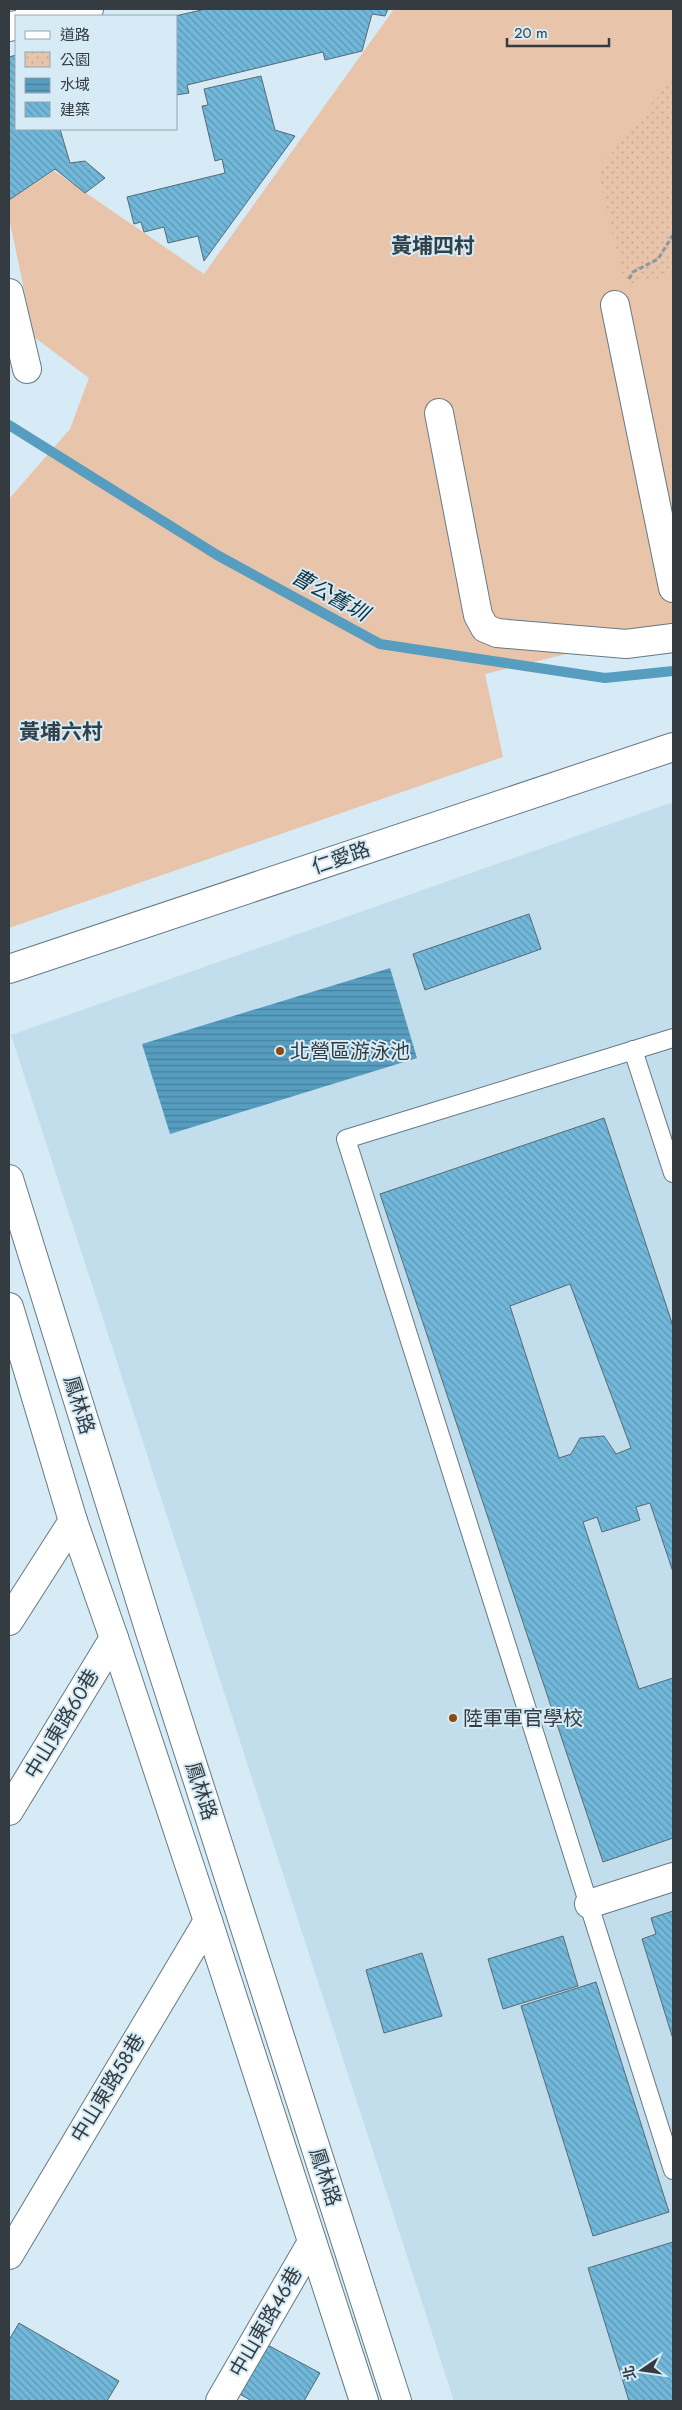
<svg xmlns="http://www.w3.org/2000/svg" width="682" height="2410" font-family="Jost,'Noto Sans TC',sans-serif">
	<style>
		.built { fill: #c2deed }
		.grass { fill: #e7c4aa }
		.park { fill: url(#park-dots) }
		.water { fill: url(#water-rules) }
		.lines { fill: none; stroke-linecap: round; stroke-linejoin: round }
		.stream { stroke: #569dbf; stroke-width: 10 }
		.building { fill: url(#building-back-hatch); stroke: #576a73; fill-rule: evenodd }
		.service-casing { stroke: #667983; stroke-width: 20 }
		.minor-casing { stroke: #667983; stroke-width: 30 }
		.path { stroke: #8a99a1; stroke-width: 3; stroke-dasharray: 5 2.5; stroke-linecap: butt }
		.service { stroke: #fff; stroke-width: 18 }
		.minor { stroke: #fff; stroke-width: 28 }
		.poi-dot { fill: #8a4c10; stroke: #d6ebf6; stroke-width: 2 }
		.labels { text-anchor: middle; dominant-baseline: central; stroke-width: 4; stroke-linejoin: round; paint-order: stroke }
		.street-label { font-size: 20px; fill: #343c41; stroke: #d6ebf6 }
		.poi-label { font-size: 20px; fill: #343c41; stroke: #d6ebf6; text-anchor: start }
		.neighbourhood-label { font-size: 21px; font-weight: bold; fill: #30414a; stroke: #d6ebf6 }
		.water-label { font-size: 21px; font-style: italic; fill: #103140; stroke: #d6ebf6 }
	</style>
	<defs>
		<pattern id="park-dots" width="8" height="8" patternUnits="userSpaceOnUse" patternTransform="scale(1.25)"><rect width="8" height="8" fill="#e7c4aa"/><path d="M2 2h.1M6 6h.1" fill="none" stroke="#c7a994" stroke-width="1.8" stroke-linecap="round"/></pattern>
		<pattern id="water-rules" width="6" height="5" patternUnits="userSpaceOnUse" patternTransform="scale(1.25)"><rect width="6" height="5" fill="#569dbf"/><path d="M0 2.5h6" fill="none" stroke="#48819d"/></pattern>
		<pattern id="building-back-hatch" width="6" height="6" patternUnits="userSpaceOnUse" patternTransform="scale(1.25)"><rect width="6" height="6" fill="#71b8da"/><path d="M-1 5l2 2M0 0l6 6M5-1l2 2" fill="none" stroke="#5e97b2"/></pattern>
	</defs>
	<rect width="100%" height="100%" fill="#d6ebf6"/>
	<polygon class="built" points="673,802 673,2401 454,2401 11,1035"/>
	<polygon class="grass" points="394,9 673,9 673,628 485,674 503,757 9,928 9,499 70,429 89,378 34,337 9,218 9,200 54,171 204,274"/>
	<polygon class="park" points="673,78 673,275 625,285 598,170"/>
	<polygon class="water" points="390,968 417,1058 170,1134 142,1044"/>
	<g class="lines">
		<polyline class="stream" points="9,425 217,555 380,644 605,678 673,671"/>
	</g>
	<g class="building">
		<polygon points="206,9 388,9 385,16 372,14 362,51 325,60 323,52 187,85 189,93 176,95 175,16"/>
		<polygon points="16,55 16,129 60,129 70,163 85,161 105,178 85,193 55,169 9,200 9,57"/>
		<polygon points="261,76 275,130 295,136 204,261 198,236 168,243 164,227 144,232 141,222 134,224 127,197 225,173 222,159 215,161 202,106 208,105 204,89"/>
		<polygon points="529,914 541,949 425,990 413,954"/>
		<path d="M604,1118l69,208v246l-23,-69 -14,4 4,13 -38,12 -5,-15 -14,5 56,167 34,-11v160l-70,24 -223,-668zM570,1284l61,164 -15,6 -12,-18 -24,2 -9,16 -12,4 -49,-152z"/>
		<polygon points="673,1911 673,2039 642,1939 656,1934 651,1918"/>
		<polygon points="563,1936 578,1986 503,2009 488,1959"/>
		<polygon points="422,1953 442,2016 384,2033 366,1970"/>
		<polygon points="596,1982 669,2212 593,2236 521,2006"/>
		<polygon points="673,2242 673,2401 629,2401 588,2268"/>
		<polygon points="19,2323 119,2381 107,2401 9,2401 9,2340"/>
		<polygon points="262,2342 320,2373 304,2401 252,2401 236,2392"/>
	</g>
	<g class="lines">
		<g class="service-casing">
			<g id="service">
				<polyline points="673,1038 346,1139 673,2170"/>
				<polyline points="633,1050 673,1173"/>
			</g>
		</g>
		<g class="minor-casing">
			<g id="minor">
				<polyline points="30,9 32,16"/>
				<polyline points="55,16 89,9"/>
				<polyline points="9,27 16,25"/>
				<polyline points="9,293 27,369"/>
				<polyline points="615,305 673,588"/>
				<polyline points="439,413 478,615 485,628 497,633 626,644 673,638"/>
				<polyline points="9,969 673,747"/>
				<polyline points="9,1179 150,1632 397,2401"/>
				<polyline points="9,1307 73,1521 114,1638 208,1921 364,2401"/>
				<polyline points="9,1621 73,1521"/>
				<polyline points="9,1811 114,1638"/>
				<polyline points="589,1904 673,1877"/>
				<polyline points="9,2255 208,1921"/>
				<polyline points="220,2401 312,2242"/>
			</g>
		</g>
		<polyline class="path" points="629,279 633,272 658,259 673,235"/>
		<use href="#service" class="service"/>
		<use href="#minor" class="minor"/>
	</g>
	<g class="poi-dot">
		<circle cx="280" cy="1051" r="5"/>
		<circle cx="453" cy="1718" r="5"/>
	</g>
	<g class="labels">
		<g class="street-label">
			<text transform="translate(341 858) rotate(-19)">仁愛路</text>
			<text transform="translate(79 1405) rotate(73)">鳳林路</text>
			<text transform="translate(62 1724) rotate(-59)">中山東路60巷</text>
			<text transform="translate(201 1791) rotate(72)">鳳林路</text>
			<text transform="translate(108 2088) rotate(-59)">中山東路58巷</text>
			<text transform="translate(325 2177) rotate(72)">鳳林路</text>
			<text transform="translate(266 2322) rotate(-60)">中山東路46巷</text>
		</g>
		<g class="poi-label">
			<text x="290" y="1051">北營區游泳池</text>
			<text x="463" y="1718">陸軍軍官學校</text>
		</g>
		<g class="neighbourhood-label">
			<text x="433" y="246">黃埔四村</text>
			<text x="61" y="732">黃埔六村</text>
		</g>
		<g class="water-label">
			<text transform="translate(330 595) rotate(29)">曹公舊圳</text>
		</g>
	</g>
	<rect width="682" height="2410" fill="none" stroke="#343c41" stroke-width="20"/>
	<rect x="15" y="15" width="162" height="115" fill="#d6ebf6" stroke="#95a5ae"/>
	<rect x="25" y="31" width="25" height="8" fill="#ffffff" stroke="#95a5ae"/>
	<text x="60" y="40" font-size="15" fill="#343c41">道路</text>
	<rect x="25" y="52" width="25" height="15" fill="url(#park-dots)" stroke="#95a5ae"/>
	<text x="60" y="65" font-size="15" fill="#343c41">公園</text>
	<rect x="25" y="78" width="25" height="15" fill="url(#water-rules)" stroke="#95a5ae"/>
	<text x="60" y="90" font-size="15" fill="#343c41">水域</text>
	<rect x="25" y="102" width="25" height="15" fill="url(#building-back-hatch)" stroke="#95a5ae"/>
	<text x="60" y="115" font-size="15" fill="#343c41">建築</text>
	<g transform="translate(642 2370) rotate(257)" stroke="#d6ebf6" stroke-width="4" paint-order="stroke">
	<path d="M0-4L9 19L0 12L-9 19Z" fill="#343c41"/>
	<text y="-8" font-size="14" font-weight="bold" text-anchor="middle" fill="#343c41">北</text>
	</g>
	<path d="M507 38v8h102v-8" fill="none" stroke="#343c41" stroke-width="2.5"/>
	<text x="514" y="38" font-size="15" fill="#343c41" stroke="#d6ebf6" stroke-width="4" paint-order="stroke">20 m</text>
</svg>
